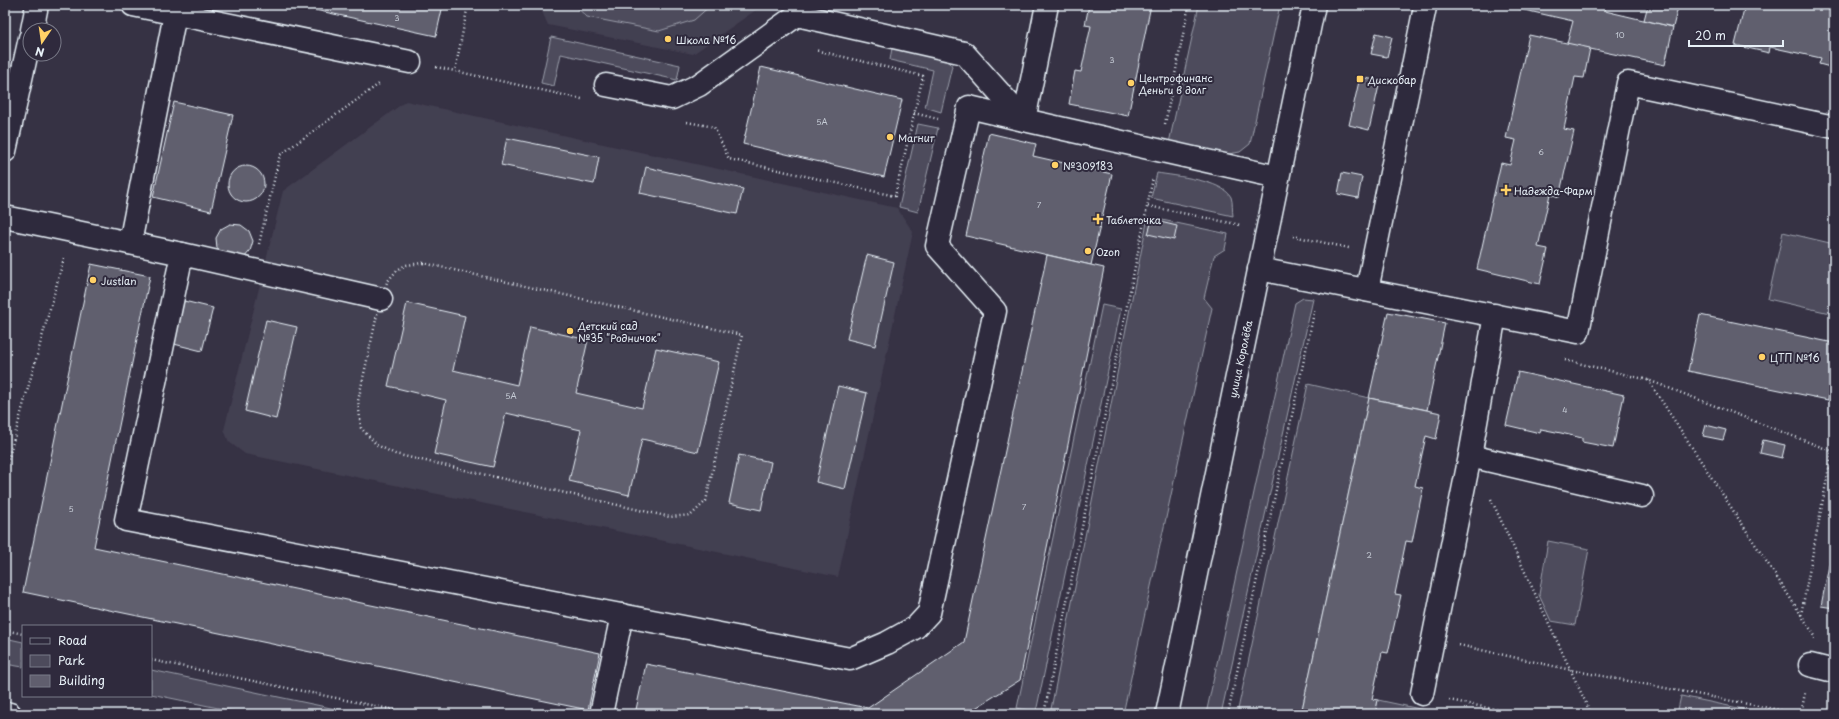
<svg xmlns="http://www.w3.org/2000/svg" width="1839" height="719" font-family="'Playpen Sans',sans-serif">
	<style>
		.built { fill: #433f51 }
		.green { fill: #4d4b5c; stroke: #9a9eaa }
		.building { fill: #605e6e; stroke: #e8f1f8 }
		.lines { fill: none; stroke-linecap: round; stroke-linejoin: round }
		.minor-casing { stroke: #e8f1f8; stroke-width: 25 }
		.major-casing { stroke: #e8f1f8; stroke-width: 25 }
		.path { stroke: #e8f1f8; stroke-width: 2.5; stroke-dasharray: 1 3; stroke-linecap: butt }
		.minor { stroke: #2f2a3d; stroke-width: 22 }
		.major { stroke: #2f2a3d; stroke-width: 22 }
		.poi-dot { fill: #ffd166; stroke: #2f2a3d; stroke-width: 1.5 }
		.labels { text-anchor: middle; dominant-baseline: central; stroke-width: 4; stroke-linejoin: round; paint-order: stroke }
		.number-label { font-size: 8px; fill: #c6ccd6 }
		.poi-label { font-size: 10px; fill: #e8f1f8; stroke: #2f2a3d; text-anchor: start }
		.street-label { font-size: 10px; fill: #e8f1f8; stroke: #2f2a3d }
	</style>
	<rect width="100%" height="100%" fill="#363244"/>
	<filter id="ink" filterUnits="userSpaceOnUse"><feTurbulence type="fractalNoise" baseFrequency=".025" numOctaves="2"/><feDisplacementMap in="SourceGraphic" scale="8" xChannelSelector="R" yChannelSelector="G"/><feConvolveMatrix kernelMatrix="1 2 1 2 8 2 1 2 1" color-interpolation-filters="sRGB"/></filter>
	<g filter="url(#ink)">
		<g class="built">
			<polygon points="539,5 763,5 693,54 548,25"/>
			<polygon points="406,101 897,208 913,232 838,577 245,454 229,442 224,430 283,191"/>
		</g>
		<g class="green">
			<polygon points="574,5 711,5 694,20 659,31 587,17"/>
			<polygon points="1199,5 1280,5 1250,144 1240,152 1223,155 1169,143"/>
			<polygon points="551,37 680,65 677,80 561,54 554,86 541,83"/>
			<polygon points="892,48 949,61 952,66 941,112 925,107 933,70 890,60"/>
			<polygon points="918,124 938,128 918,212 899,207"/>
			<path d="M1157,173c18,3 65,7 74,24 2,5 1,14 2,19l-82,-18z"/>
			<polygon points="1148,217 1228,234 1225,249 1214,256 1204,298 1212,308 1123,714 1050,714"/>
			<polygon points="1783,232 1834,244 1834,314 1768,299"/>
			<polygon points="1303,298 1313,299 1221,714 1206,714 1295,303"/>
			<polygon points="1102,305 1121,309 1036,712 1017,708"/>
			<polygon points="1308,384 1369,398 1301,714 1237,714"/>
			<polygon points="1548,541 1589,549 1575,625 1551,621 1539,595"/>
			<polygon points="5,638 23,642 23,667 5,664"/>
			<polygon points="151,670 359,714 247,714 151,694"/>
			<polygon points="1681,696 1743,709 1742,714 1677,714"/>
			<polygon points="1378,700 1443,714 1375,714"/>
		</g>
		<g class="building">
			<polygon points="292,5 443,5 436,36"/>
			<polygon points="1089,5 1151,5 1128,116 1069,104 1075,71 1081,72 1091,26 1085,25"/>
			<polygon points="1502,5 1606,5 1605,11 1673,27 1665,65 1567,44 1573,21"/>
			<polygon points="1648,5 1669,5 1678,7 1673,27 1644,20"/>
			<polygon points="1745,5 1834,6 1834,68 1819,64 1821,58 1770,47 1769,53 1735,45"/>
			<polygon points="1376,33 1392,37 1387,57 1371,54"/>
			<polygon points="1529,35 1590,48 1584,78 1575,77 1564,129 1574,131 1559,197 1550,194 1538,247 1548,249 1540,284 1477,269 1501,163 1510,165 1516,140 1506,138"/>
			<polygon points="761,67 902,100 884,177 743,144"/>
			<polygon points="1360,77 1380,81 1369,130 1349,125"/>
			<polygon points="174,102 233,115 211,211 153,197"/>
			<polygon points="989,133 1036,144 1033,156 1112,174 1091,265 966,236"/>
			<polygon points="507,138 599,157 594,184 501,165"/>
			<circle cx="246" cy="184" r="18"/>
			<polygon points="646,167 743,189 737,214 640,193"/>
			<polygon points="1342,173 1362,177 1358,198 1338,194"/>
			<polygon points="1152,220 1177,226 1174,240 1148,234"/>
			<polygon points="230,224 241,225 249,231 253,241 250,251 243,259 223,257 217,248 216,238 221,229"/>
			<polygon points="867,255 894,262 875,346 847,339"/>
			<polygon points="1047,255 1104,268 1020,680 966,714 635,714 646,664 868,708 964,642"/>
			<polygon points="91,264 150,276 94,547 600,653 588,710 23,592"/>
			<polygon points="184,301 213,308 202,351 174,344"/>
			<polygon points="407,303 465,316 453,370 517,385 530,327 588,340 576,393 642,408 656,348 719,362 698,452 642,439 629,495 569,481 581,430 506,413 493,467 434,454 446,400 388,386"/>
			<polygon points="1388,312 1445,323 1427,410 1369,398"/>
			<polygon points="1700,315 1834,343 1834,373 1828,400 1688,371"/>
			<polygon points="266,320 297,327 276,419 245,411"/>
			<polygon points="1518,372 1624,395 1613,448 1582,442 1582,438 1561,433 1541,429 1540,433 1506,425"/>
			<polygon points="838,386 867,393 845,489 816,482"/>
			<polygon points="1369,398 1441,413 1436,439 1426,436 1415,486 1423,488 1412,542 1406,541 1395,594 1401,595 1388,653 1382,652 1372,699 1378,700 1375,714 1301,714"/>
			<polygon points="1706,425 1726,430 1723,440 1703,436"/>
			<polygon points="1763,440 1785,445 1782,458 1760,453"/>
			<polygon points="739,455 771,462 761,510 729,503"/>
			<polygon points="1833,545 1834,546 1834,608 1821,606"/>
		</g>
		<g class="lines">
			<g class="minor-casing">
				<g id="minor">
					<polyline points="133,5 410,62"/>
					<polyline points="32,30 37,5"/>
					<polyline points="606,85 672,98 699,85 797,15 964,53 1024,120 1278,177"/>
					<polyline points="5,151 30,38"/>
					<polyline points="5,217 182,254 126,520 850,659 887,643 916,627 929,613 995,311 937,246 969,107 1024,120 1047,5"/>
					<polyline points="130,243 175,14"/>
					<polyline points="182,254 381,299"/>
					<polyline points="1259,269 1578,332 1628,83 1834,127"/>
					<polyline points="1367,290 1425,7"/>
					<polyline points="1470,456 1642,496"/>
					<polyline points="1810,665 1834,671"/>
					<polyline points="1422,694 1470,456 1495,315"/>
					<polyline points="601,714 622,615"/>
				</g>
			</g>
			<g class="major-casing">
				<g id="major">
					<polyline points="5,713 10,714"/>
					<polyline points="1167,714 1314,5"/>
				</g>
			</g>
			<g class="path">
				<polyline points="468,5 455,71 582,99"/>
				<polyline points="436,67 455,71"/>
				<polyline points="914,113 938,119"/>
				<polyline points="687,122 714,127 729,159 895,196 923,76 815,50"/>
				<polyline points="1165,124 1189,5"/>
				<polyline points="1148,206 1241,225"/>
				<polyline points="1293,236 1349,248"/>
				<polyline points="259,244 280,155 379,84"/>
				<polygon points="423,263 742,335 706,501 691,515 670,517 395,454 377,445 361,428 358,401 379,306 387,282 397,270 406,265"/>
				<polyline points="1565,360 1648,380 1834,452"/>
				<polyline points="1648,380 1815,636 1815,639"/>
				<polyline points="5,471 64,258"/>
				<polyline points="1491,499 1591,714"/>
				<polyline points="1801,615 1832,452"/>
				<polyline points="5,630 23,634"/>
				<polyline points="1459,645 1571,670 1800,714"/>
				<polyline points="151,660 414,714"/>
				<polyline points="1449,700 1518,714"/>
				<polyline points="982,714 986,714"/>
				<polyline points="1044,714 1153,178"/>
				<polyline points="1228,714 1315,308"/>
				<polyline points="1801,714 1805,693"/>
			</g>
			<use href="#minor" class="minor"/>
			<use href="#major" class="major"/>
		</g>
	</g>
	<g class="poi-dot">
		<circle cx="668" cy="39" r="4"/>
		<rect x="1356" y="75" width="8" height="8" rx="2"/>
		<circle cx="1131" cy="83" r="4"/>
		<circle cx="890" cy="137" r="4"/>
		<circle cx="1055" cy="165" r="4"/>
		<path d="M1504 184h4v4h4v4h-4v4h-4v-4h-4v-4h4z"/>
		<path d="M1096 213h4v4h4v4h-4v4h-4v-4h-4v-4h4z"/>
		<circle cx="1088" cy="251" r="4"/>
		<circle cx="93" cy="280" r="4"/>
		<circle cx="570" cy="331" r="4"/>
		<circle cx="1762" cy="357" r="4"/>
	</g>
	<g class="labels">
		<g class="number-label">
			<text x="397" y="18">3</text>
			<text x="1620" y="35">10</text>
			<text x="1112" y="60">3</text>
			<text x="822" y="122">5А</text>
			<text x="1541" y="152">6</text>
			<text x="1039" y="205">7</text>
			<text x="511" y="396">5А</text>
			<text x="1565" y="410">4</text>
			<text x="1024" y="507">7</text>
			<text x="71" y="509">5</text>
			<text x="1369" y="555">2</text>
		</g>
		<g class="poi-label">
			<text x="676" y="39">Школа №16</text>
			<text x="1139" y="77">Центрофинанс<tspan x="1139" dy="12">Деньги в долг</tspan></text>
			<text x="1368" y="79">Дискобар</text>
			<text x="898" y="137">Магнит</text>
			<text x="1063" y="165">№309183</text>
			<text x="1514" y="190">Надежда-Фарм</text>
			<text x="1106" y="219">Таблеточка</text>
			<text x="1096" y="251">Ozon</text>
			<text x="101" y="280">Justlan</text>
			<text x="578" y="325">Детский сад<tspan x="578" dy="12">№35 "Родничок"</tspan></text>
			<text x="1770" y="357">ЦТП №16</text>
		</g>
		<g class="street-label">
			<text transform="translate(1240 359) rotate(-78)">улица Королёва</text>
		</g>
	</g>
	<rect width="1839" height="719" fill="none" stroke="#2f2a3d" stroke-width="20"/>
	<rect x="10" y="10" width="1819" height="699" fill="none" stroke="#e8f1f8" stroke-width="1.5" filter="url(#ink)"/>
	<rect x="22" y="625" width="130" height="72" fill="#2f2a3d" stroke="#797a88"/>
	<rect x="30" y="638" width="20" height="6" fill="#2f2a3d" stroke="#797a88"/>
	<text x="58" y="645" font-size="12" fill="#e8f1f8">Road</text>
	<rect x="30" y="655" width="20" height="12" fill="#4d4b5c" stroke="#797a88"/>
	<text x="58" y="665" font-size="12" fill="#e8f1f8">Park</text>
	<rect x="30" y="675" width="20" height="12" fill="#605e6e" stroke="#797a88"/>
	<text x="58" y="685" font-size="12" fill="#e8f1f8">Building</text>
	<g transform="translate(42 42) rotate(193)"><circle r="19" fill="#2f2a3d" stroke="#797a88"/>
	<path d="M0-3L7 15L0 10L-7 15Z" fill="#ffd166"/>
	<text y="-6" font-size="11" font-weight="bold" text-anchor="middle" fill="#e8f1f8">N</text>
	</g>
	<path d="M1689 40v6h94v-6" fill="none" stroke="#e8f1f8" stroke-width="2"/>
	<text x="1695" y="40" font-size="12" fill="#e8f1f8" stroke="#2f2a3d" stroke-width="3" paint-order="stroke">20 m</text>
</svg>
